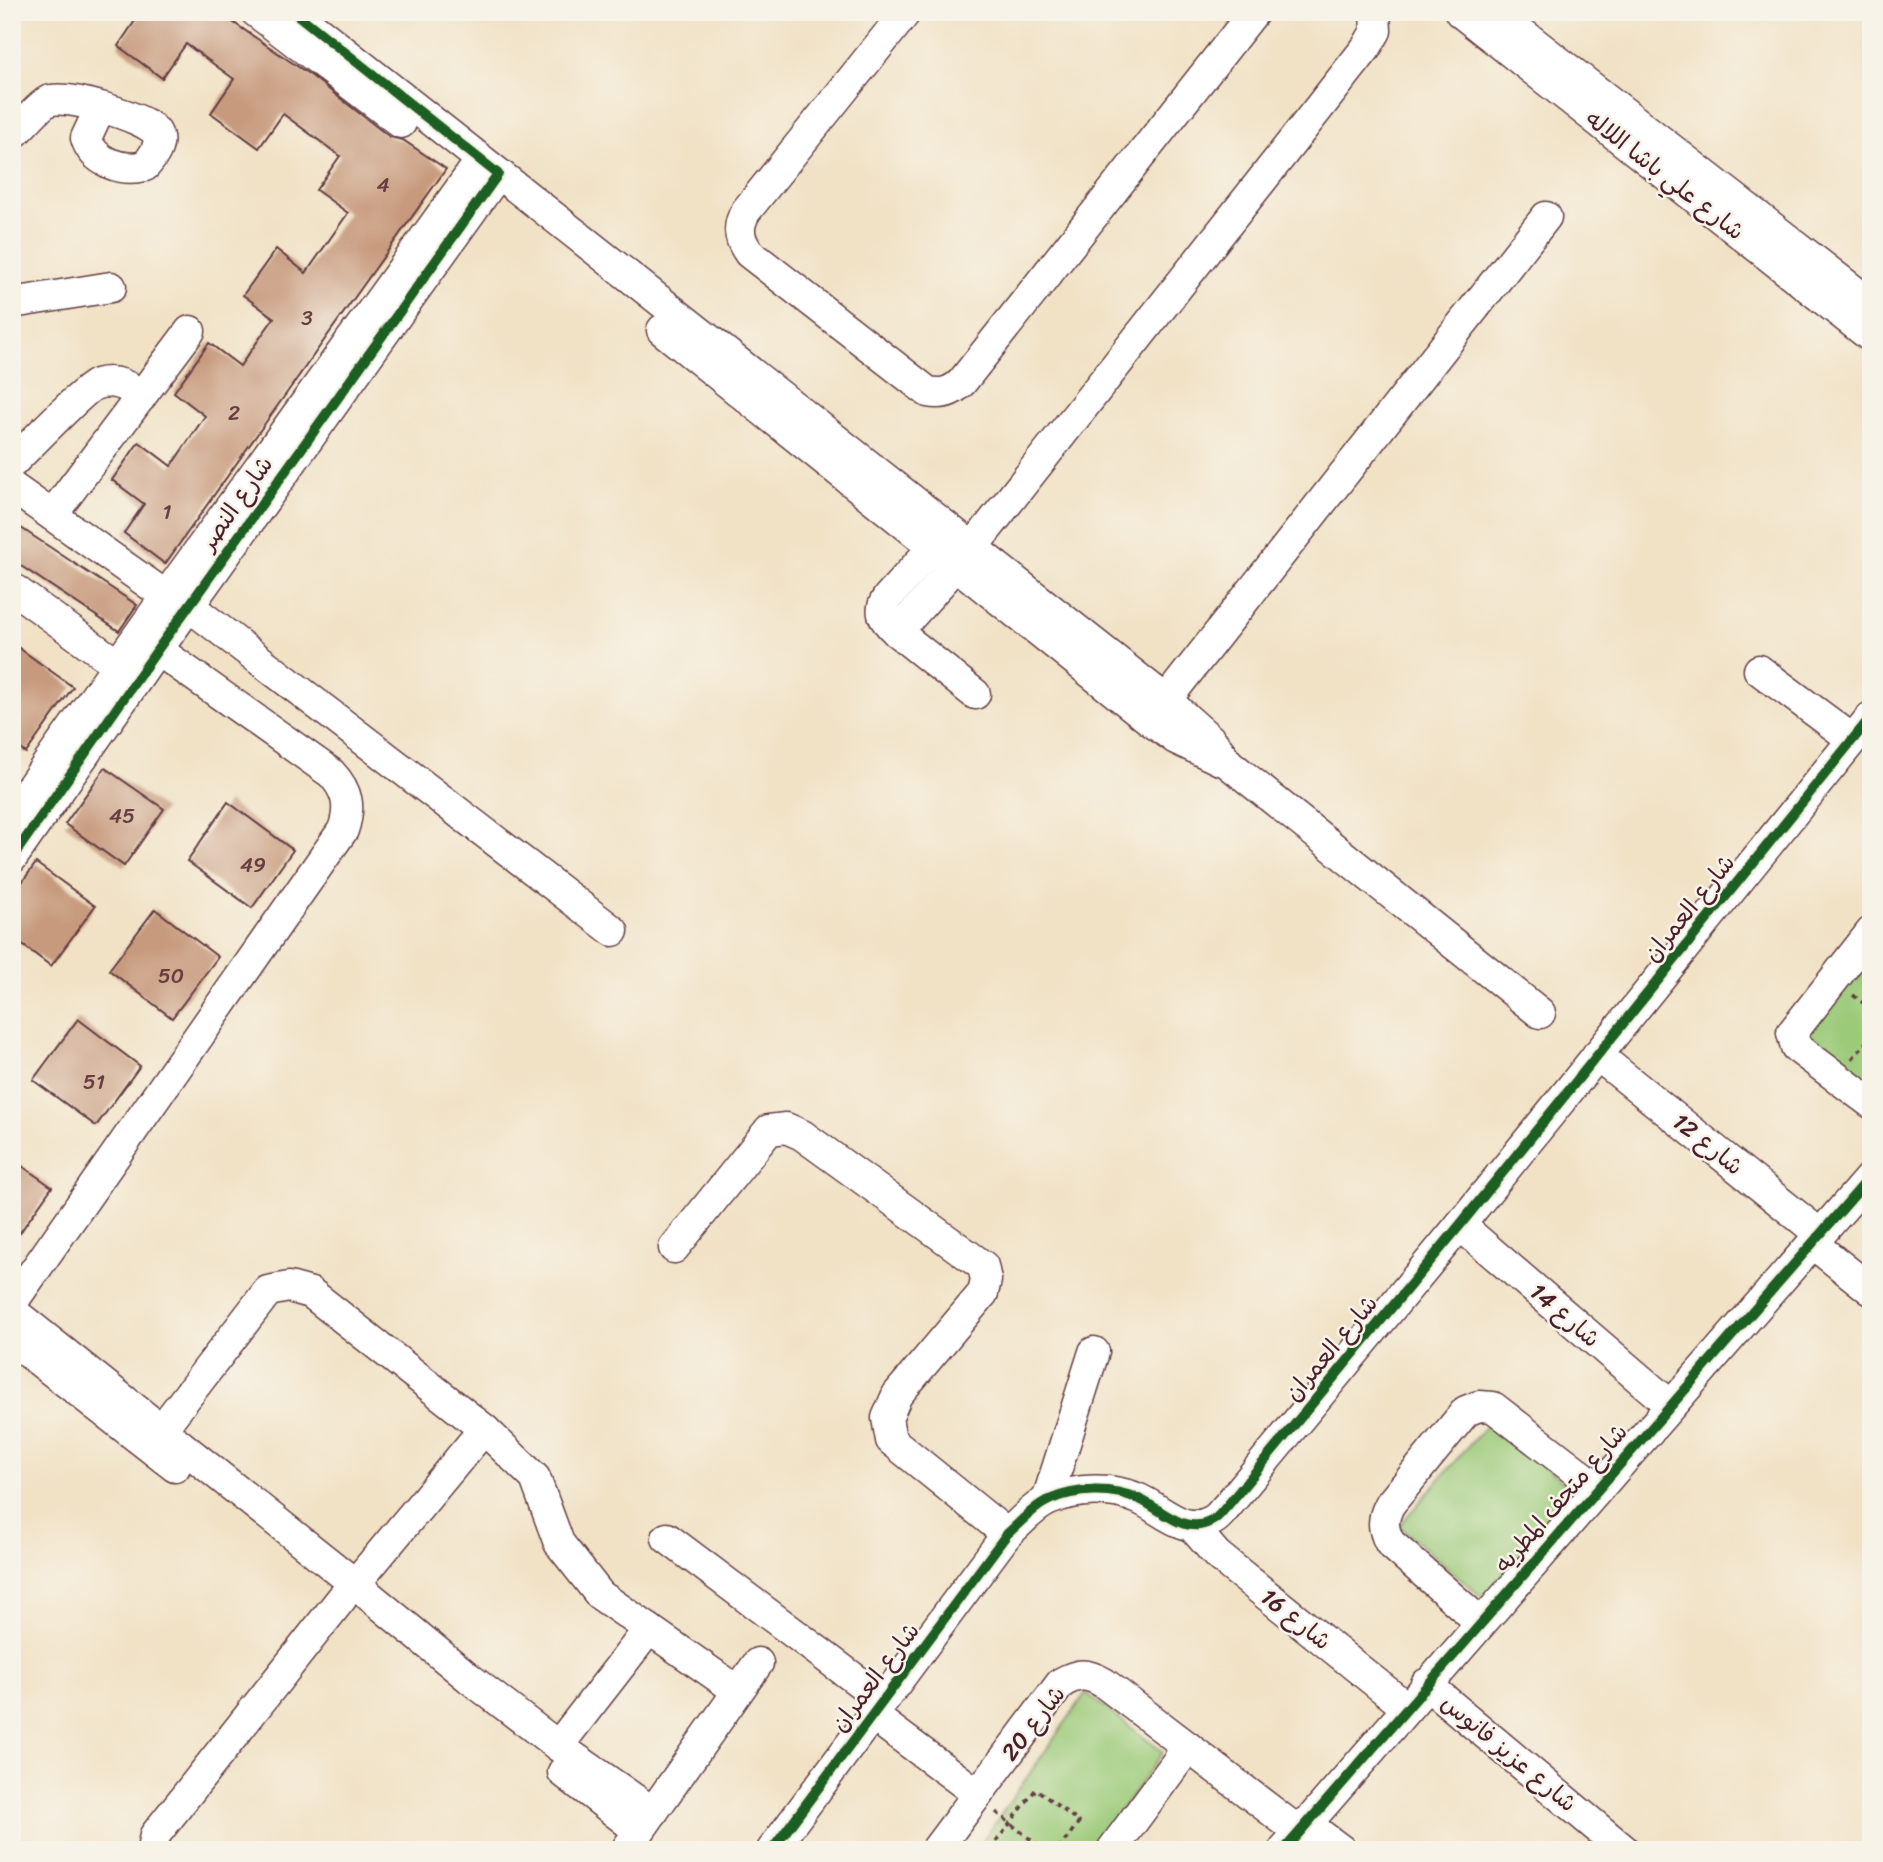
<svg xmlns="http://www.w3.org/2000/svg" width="1883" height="1862" font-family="Sriracha,'Playpen Sans Arabic',sans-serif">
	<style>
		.green { fill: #9bca79; stroke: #727452; stroke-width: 2 }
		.building { fill: #c79a7d }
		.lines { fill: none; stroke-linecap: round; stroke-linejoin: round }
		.minor-casing { stroke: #633c42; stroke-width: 33 }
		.path { stroke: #633c42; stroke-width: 3.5; stroke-dasharray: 5 5; stroke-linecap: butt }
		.minor { stroke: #fff; stroke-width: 30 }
		.cycleway-casing { stroke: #f7f3e8; stroke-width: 15 }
		.cycleway { stroke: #1b5e20; stroke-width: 10 }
		.labels { text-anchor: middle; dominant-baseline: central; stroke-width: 5; stroke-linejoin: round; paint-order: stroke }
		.number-label { font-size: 21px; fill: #693e40 }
		.street-label { font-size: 24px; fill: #4a1f2b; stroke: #f7f3e8 }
	</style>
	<rect width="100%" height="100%" fill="#f7f3e8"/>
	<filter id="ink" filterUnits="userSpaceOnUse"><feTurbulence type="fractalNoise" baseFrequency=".0143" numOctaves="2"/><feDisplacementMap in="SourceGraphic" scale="14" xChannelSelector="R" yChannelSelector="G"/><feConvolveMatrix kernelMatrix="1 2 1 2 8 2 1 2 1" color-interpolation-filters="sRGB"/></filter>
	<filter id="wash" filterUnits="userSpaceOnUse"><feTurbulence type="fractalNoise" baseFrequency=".00686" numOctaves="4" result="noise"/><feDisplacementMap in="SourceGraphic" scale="28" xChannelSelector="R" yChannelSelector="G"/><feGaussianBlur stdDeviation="1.57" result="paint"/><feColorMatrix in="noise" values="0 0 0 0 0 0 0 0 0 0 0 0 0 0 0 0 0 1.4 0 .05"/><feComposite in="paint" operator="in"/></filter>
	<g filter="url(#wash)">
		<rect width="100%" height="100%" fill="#f1e2c6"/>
		<g class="green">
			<polygon points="1871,948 1871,1085 1804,1032"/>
			<polygon points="1491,1420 1581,1498 1490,1604 1399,1526"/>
			<polygon points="1086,1693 1163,1752 1093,1850 976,1850"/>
		</g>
		<g id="blocks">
			<g class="building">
				<polygon points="141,12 218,12 313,77 390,137 403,140 446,169 165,564 124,533 144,504 112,480 139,442 171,466 205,416 174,392 209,343 240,366 274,318 243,295 276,249 306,273 348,213 316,190 340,156 283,114 259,148 211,113 234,79 186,44 162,78 118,46"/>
				<polygon points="12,522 137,605 119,631 12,560"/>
				<polygon points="12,643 73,687 26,753 12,743"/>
				<polygon points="105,768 164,809 124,866 65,824"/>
				<polygon points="228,802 293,850 252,908 187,861"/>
				<polygon points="36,863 95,906 51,966 12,937 12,896"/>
				<polygon points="155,909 218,957 172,1018 109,970"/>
				<polygon points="78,1019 140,1066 96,1126 33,1080"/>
				<polygon points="12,1159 52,1187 12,1244"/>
			</g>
		</g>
	</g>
	<g filter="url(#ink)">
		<use href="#blocks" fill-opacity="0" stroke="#633c42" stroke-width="2"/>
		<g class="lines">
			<g class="minor-casing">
				<g id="minor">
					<polyline points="256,12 401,123"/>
					<polyline points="294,12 1166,700 1211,740 1229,764 1540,1013"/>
					<path d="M906,12l-160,199c-9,15 -8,27 3,42l179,139c14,3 24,0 34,-10l292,-370"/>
					<polyline points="1460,12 1871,337"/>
					<polyline points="1495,12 1871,304"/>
					<path d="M12,135c10,-8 26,-29 36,-34 17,-8 99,17 108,31 7,12 -3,25 -11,34 -23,6 -52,-4 -59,-28l14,-30"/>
					<polyline points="12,303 111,287"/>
					<polyline points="662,330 1151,721 1176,739 1220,760"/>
					<path d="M12,463c13,-13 74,-76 85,-79 17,-5 32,0 43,14"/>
					<polyline points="12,487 166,596"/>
					<polyline points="52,515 190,331"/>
					<path d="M946,533l-58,64c-11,15 -4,23 9,35l78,62"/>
					<polyline points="12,588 118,665"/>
					<polyline points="189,606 613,931"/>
					<polyline points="897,632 972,548 1366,48 1376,31 1375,12"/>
					<polyline points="1759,670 1852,739"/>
					<polyline points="1166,700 1546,217"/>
					<polyline points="12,814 166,596 481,160"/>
					<polyline points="12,858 158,649 498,174"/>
					<polyline points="1871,932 1792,1033 1796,1047 1871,1103"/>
					<polyline points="1597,1055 1820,1234"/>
					<polyline points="1460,1225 1670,1405"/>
					<polyline points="1812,1243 1871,1290"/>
					<polyline points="674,1248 769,1130 786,1128 802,1135 983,1266 986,1280 983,1293 897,1395 887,1418 891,1440 1007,1534"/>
					<path d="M12,1303l331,-473c8,-23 5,-39 -12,-57l-193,-137"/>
					<polyline points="12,1311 355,1584 469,1678 558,1746 653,1812"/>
					<polyline points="12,1340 175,1467"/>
					<polyline points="161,1430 268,1291 289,1287 311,1293 484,1429 535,1478 559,1543 600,1595 738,1691"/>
					<polyline points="1047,1500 1094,1352"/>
					<polyline points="1191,1525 1217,1555 1406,1707"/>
					<polyline points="667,1538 883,1700"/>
					<polyline points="355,1584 484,1429"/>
					<path d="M1480,1622l-90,-79c-8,-15 -8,-24 0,-39l76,-93 13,-5 14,1 105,81"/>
					<polyline points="1426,1684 1624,1850"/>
					<polyline points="872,1715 978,1794"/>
					<polyline points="558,1746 649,1629"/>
					<polyline points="563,1772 639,1831"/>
					<polyline points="1305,1823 1341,1850"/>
					<polyline points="152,1850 155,1835 342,1598"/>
					<polyline points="626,1850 758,1663"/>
					<path d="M772,1850l235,-316c13,-11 27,-28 42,-34 27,-12 63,-13 90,-1 23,10 46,38 74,21 6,-3 11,-11 15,-15l232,-280 411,-508"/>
					<path d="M936,1850l125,-167c17,-10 26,-10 43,0l194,148"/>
					<polyline points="1112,1850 1188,1747"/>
					<polyline points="1284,1850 1871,1176"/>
				</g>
			</g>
			<g class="path">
				<polyline points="1853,995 1871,1009"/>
				<polyline points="1852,1059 1871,1036"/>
				<polyline points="996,1812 1044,1850"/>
				<polyline points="990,1850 1036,1789 1079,1822 1058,1850"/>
			</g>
			<use href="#minor" class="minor"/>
			<g class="cycleway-casing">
				<g id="cycleway">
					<polyline points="12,858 158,649 498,174 294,12"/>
					<path d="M772,1850l235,-316c13,-11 27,-28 42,-34 27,-12 63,-13 90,-1 23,10 46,38 74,21 6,-3 11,-11 15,-15l232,-280 411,-508"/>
					<polyline points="1284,1850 1871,1176"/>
				</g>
			</g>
			<use href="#cycleway" class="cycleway"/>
		</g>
	</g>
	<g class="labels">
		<g class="number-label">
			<text x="383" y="185">4</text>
			<text x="307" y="318">3</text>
			<text x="234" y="413">2</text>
			<text x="167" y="512">1</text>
			<text x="122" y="816">45</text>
			<text x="253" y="865">49</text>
			<text x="171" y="976">50</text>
			<text x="94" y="1082">51</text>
		</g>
		<g class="street-label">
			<text transform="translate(1665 175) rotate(38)">شارع علي باشا اللاله</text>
			<text transform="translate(236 503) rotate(-55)">شارع النصر</text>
			<text transform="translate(1689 908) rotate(-51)">شارع العمران</text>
			<text transform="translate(1708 1144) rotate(39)">شارع 12</text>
			<text transform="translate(1565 1315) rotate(41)">شارع 14</text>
			<text transform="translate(1331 1348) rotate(-50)">شارع العمران</text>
			<text transform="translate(1561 1498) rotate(-49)">شارع متحف المطريه</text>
			<text transform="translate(1296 1619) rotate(39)">شارع 16</text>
			<text transform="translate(875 1677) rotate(-53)">شارع العمران</text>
			<text transform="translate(1033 1723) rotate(-52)">شارع 20</text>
			<text transform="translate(1509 1753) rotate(40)">شارع عزيز فانوس</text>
		</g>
	</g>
	<rect width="1883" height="1862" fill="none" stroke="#f7f3e8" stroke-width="42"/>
</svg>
